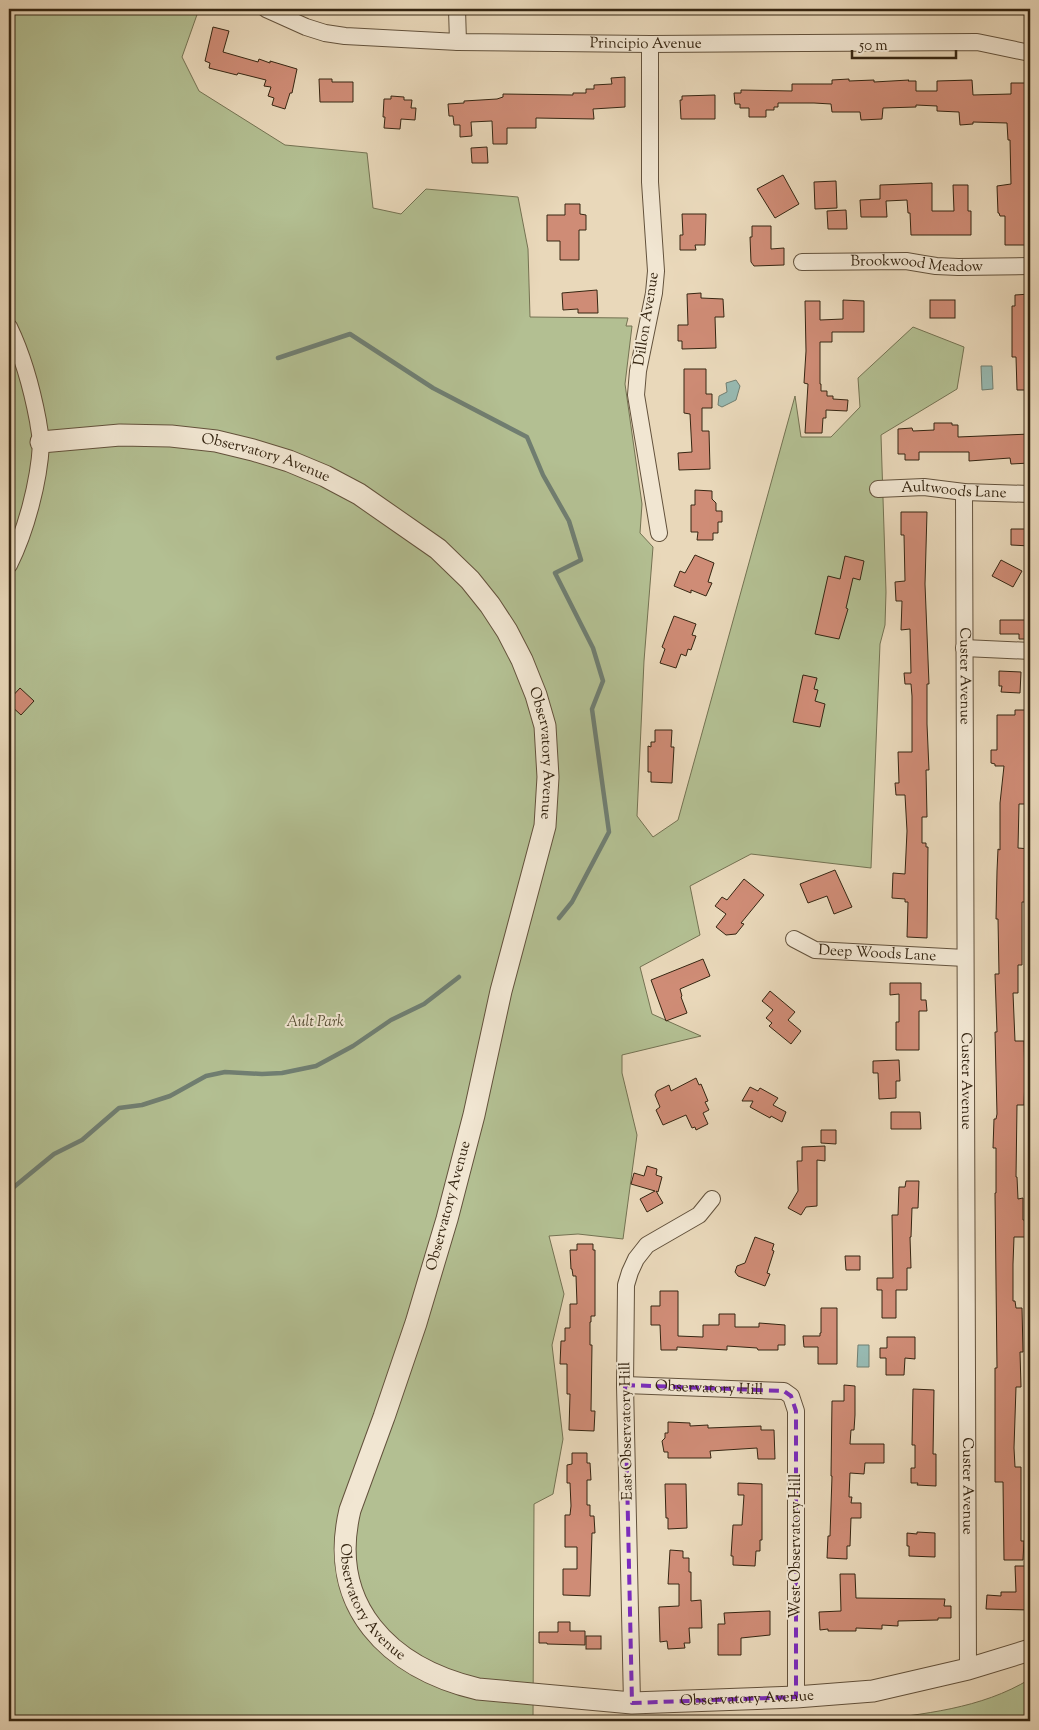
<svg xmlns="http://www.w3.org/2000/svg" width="1039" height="1730" font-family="'Sorts Mill Goudy',serif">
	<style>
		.green { fill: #b3bf92; stroke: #747252 }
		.water { fill: #97b9b1; stroke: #707e71 }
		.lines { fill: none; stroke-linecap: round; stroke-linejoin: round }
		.stream { stroke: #707e71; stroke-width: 4.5 }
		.building { fill: #cf8c76; stroke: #362612 }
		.minor-casing { stroke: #63523c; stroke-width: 18 }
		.tertiary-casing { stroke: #63523c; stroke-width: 23 }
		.minor { stroke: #f1e6d2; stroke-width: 16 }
		.tertiary { stroke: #f1e6d2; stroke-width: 21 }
		.marked { fill: none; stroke: #7b2cbf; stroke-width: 4; stroke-dasharray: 10 6; stroke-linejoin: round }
		.labels { text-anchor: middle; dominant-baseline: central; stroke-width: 4; stroke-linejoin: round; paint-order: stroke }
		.street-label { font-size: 15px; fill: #362612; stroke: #f1e6d2 }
		.park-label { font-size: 15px; font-style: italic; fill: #554c32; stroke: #f1e6d2 }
	</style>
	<rect width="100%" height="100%" fill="#e9d8ba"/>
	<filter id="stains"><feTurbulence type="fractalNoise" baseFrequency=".004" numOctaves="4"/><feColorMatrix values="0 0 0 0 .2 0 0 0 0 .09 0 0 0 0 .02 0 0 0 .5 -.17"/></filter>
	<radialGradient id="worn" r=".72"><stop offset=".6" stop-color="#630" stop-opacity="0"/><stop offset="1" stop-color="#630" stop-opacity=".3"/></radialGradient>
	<g class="green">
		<polygon points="9,9 199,9 182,57 199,91 285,145 367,153 373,208 401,214 426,189 518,197 528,249 530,317 628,318 626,326 632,326 625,384 642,504 640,533 653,547 644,661 637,816 653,837 678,820 795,396 801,437 831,437 860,407 858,378 913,327 964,347 957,389 881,435 886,592 885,625 880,644 871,868 751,854 690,886 700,935 640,967 652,1014 701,1036 622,1055 622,1073 637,1135 623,1239 578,1234 549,1236 564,1294 552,1345 563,1439 553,1494 534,1504 533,1721 9,1721"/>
		<path d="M1030,1679v42h-163c56,-7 114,-12 163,-42z"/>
	</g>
	<g class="water">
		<polygon points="981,366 992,366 993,389 982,390"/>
		<polygon points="736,380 740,386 736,400 722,407 718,405 719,396 727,392 726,383"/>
		<polygon points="858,1345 869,1345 869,1367 857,1367"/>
	</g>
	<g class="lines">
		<g class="stream">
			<polyline points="278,358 350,334 433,388 527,437 543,475 569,521 581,560 555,573 593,648 603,681 592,709 609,832 572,902 559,918"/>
			<polyline points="9,1191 54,1154 82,1140 119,1108 142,1105 170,1096 206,1076 225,1072 262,1074 282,1073 316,1066 353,1046 391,1020 424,1004 459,977"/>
		</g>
	</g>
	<g class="building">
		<polygon points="213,27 229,31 223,52 258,62 259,59 270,63 270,61 297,69 292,93 290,93 285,109 272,105 274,98 268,96 271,87 264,86 266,80 238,73 237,75 209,68 210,63 205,61"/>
		<polygon points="625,77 625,107 593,109 594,119 536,118 536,128 507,128 507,144 493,144 492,121 471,122 472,136 460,137 460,125 454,125 453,116 449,116 448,104 464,103 464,101 497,99 503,97 503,94 573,95 573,93 586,93 586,89 594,89 594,85 612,84 611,78"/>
		<polygon points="319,79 332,79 332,82 353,82 353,102 320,102"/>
		<polygon points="849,79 849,81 874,80 874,82 909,80 908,81 916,81 916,91 937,91 937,81 972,80 973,95 1011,94 1011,83 1028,83 1030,152 1030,165 1029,165 1030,215 1028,215 1028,245 1005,245 1005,216 1000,216 999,213 998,213 997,186 1011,184 1010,140 1008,140 1007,123 973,122 973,124 960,125 959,112 937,111 937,106 916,105 916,107 883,108 882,119 861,120 860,112 832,112 831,104 814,103 778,103 778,107 774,107 774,110 766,110 766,117 749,117 749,108 740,108 740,104 735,104 734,93 741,93 741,90 792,91 792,84 832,84 832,80"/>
		<polygon points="715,95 715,119 681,119 680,100 682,100 682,96"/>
		<polygon points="391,96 404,97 404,100 412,100 411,108 416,108 415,120 401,119 400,129 384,128 385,117 383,117 384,99 391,99"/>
		<polygon points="487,147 488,163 472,163 471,148"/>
		<polygon points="783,175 799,204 775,218 757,189"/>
		<polygon points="836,181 837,208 815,209 814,182"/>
		<polygon points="932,183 932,211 954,211 953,185 968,185 968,211 971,211 971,235 911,235 910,213 908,213 907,200 886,201 887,217 861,217 860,200 880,199 880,185"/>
		<polygon points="565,204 580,204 580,214 586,215 586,230 579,230 579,260 560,260 560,241 547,241 547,215 565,215"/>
		<polygon points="846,210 847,229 828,229 827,211"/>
		<polygon points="682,214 706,214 705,245 695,245 696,250 680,250 680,235 683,235"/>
		<polygon points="752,226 771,226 771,249 784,248 784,265 754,266 751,262 750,237 752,237"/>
		<polygon points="597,290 598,313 578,313 578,309 563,310 562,293"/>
		<polygon points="701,293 701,298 723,299 724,317 715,317 716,348 682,349 682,341 678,341 678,325 688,325 687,294"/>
		<polygon points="1030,294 1030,390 1017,390 1016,357 1012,357 1012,306 1015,306 1015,295"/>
		<polygon points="843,300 864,301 864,332 832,332 832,342 820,342 820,384 821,384 821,391 827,391 827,396 833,396 833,399 848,400 847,411 826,410 826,418 823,418 822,433 805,433 808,384 804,383 806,351 805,301 820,301 820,320 843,319"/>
		<rect x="930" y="300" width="25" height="18"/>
		<polygon points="684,369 706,369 706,394 712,394 712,408 702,408 702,431 709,431 710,469 679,470 678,453 692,452 690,414 684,413"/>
		<polygon points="934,423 952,423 952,425 958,425 958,437 1030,434 1030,463 1011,464 1010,458 969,461 969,452 919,452 919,460 905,460 905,454 898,454 898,429 912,428 913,431 934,430"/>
		<polygon points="695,490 712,491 712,499 716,503 716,511 722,511 722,522 718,522 718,533 713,533 713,540 697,540 698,532 691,532 691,505 695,505"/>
		<polygon points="901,512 927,512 925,584 929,684 927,684 927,724 929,770 926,770 927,817 922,817 922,843 926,843 926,847 928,847 927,938 907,937 908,902 905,902 905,899 892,898 893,873 905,874 907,831 905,795 896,795 895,783 899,783 898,752 912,752 912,696 911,684 905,684 904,673 911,673 910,629 901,630 902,601 896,601 895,582 905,581 904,535 901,535"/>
		<polygon points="1011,529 1030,529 1030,546 1011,545"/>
		<polygon points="695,555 714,563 708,582 712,583 706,596 691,590 691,593 674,586 680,571 685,573"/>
		<polygon points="845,556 864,561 860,580 853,578 846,608 848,609 839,639 815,634 828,576 840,579"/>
		<polygon points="1001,560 1022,571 1013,587 992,576"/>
		<polygon points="674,616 696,624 692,635 696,636 691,650 688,649 686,656 681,654 676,668 660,663 665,649 662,647"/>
		<polygon points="1000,620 1030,620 1030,639 1019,639 1019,634 1000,634"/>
		<polygon points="999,671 1021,672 1020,693 1001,692 1002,686 999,686"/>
		<polygon points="803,675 817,678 814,689 818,690 815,701 825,704 820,727 793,722"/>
		<polygon points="20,688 34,701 21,715 9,704 9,700"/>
		<polygon points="1015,710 1029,710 1030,745 1030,804 1019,804 1018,848 1030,849 1030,902 1022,902 1022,965 1018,965 1018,993 1013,993 1015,1041 1024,1041 1025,1079 1024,1105 1017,1105 1016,1177 1017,1177 1018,1199 1023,1198 1023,1220 1030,1220 1030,1237 1014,1237 1013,1264 1013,1301 1015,1301 1016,1308 1022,1308 1023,1352 1020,1352 1021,1387 1016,1387 1014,1448 1015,1467 1021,1467 1021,1541 1024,1541 1023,1560 1004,1560 1003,1482 995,1482 995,1368 997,1368 995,1193 996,1193 996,1148 993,1148 994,1119 996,1119 997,1114 995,1032 997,1032 995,974 999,974 998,919 996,919 997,871 998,849 1000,850 1000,803 1004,766 995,766 995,764 991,763 991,750 997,750 997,715 1015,715"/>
		<polygon points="655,730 672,730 671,747 674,747 672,783 651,782 651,772 648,772 648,746 651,747 651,742 655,742"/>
		<polygon points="835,870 852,907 834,914 827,896 808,903 800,884"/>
		<polygon points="744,879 764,895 741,923 744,924 736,934 726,935 716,927 726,914 715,906 722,897 727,900"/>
		<polygon points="703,959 710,976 680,989 682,996 681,997 687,1013 666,1021 651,980"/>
		<polygon points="890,983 921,983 921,1000 926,1000 927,1011 919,1011 919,1050 896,1050 896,1022 899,1022 899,994 890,995"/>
		<polygon points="770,991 795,1012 788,1020 801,1031 791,1044 769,1026 772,1023 766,1018 773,1010 762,1001"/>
		<polygon points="899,1060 900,1081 896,1081 896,1098 879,1099 878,1073 873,1073 873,1061"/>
		<polygon points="696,1078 699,1085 701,1084 708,1101 705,1102 709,1110 703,1113 708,1124 696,1130 695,1127 692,1128 686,1115 663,1125 656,1110 660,1107 655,1095 657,1091 669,1085 671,1091"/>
		<polygon points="750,1087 758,1091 760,1088 778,1098 773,1105 786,1112 782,1122 771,1116 770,1118 750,1107 753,1101 742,1101"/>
		<polygon points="891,1112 920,1112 921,1129 891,1129"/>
		<polygon points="821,1130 836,1130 836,1144 821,1143"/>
		<polygon points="825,1146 825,1161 817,1160 817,1206 806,1207 801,1215 788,1208 798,1191 797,1161 802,1161 802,1147"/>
		<polygon points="647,1166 657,1169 656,1175 662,1177 658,1192 656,1191 663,1203 647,1212 640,1199 655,1191 631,1184 634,1173 644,1176"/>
		<polygon points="906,1181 919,1181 918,1208 912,1208 911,1237 910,1237 911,1268 907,1268 907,1290 896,1290 896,1318 882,1318 882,1290 877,1290 877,1278 893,1278 892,1215 898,1215 899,1187 905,1187"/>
		<polygon points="755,1237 774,1244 772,1250 774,1251 767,1273 770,1274 765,1286 738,1276 735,1272 737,1266 745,1263"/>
		<polygon points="577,1244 593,1244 593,1250 595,1250 595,1316 591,1316 591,1322 590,1322 590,1345 592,1345 591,1411 595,1411 594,1431 569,1430 570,1394 567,1394 567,1364 560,1364 561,1341 565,1341 565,1328 570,1328 570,1304 577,1304 576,1276 573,1276 572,1269 571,1269 570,1250 577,1250"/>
		<polygon points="845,1256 860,1256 860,1270 846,1270"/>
		<polygon points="660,1291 678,1291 678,1336 703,1337 703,1325 719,1325 719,1314 735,1314 735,1327 759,1327 759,1323 785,1325 785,1345 778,1345 778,1350 758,1350 757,1348 727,1346 727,1350 677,1347 677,1350 661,1350 660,1325 651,1325 651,1306 660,1306"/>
		<polygon points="821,1308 837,1308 837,1364 818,1364 818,1347 804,1347 803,1336 820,1336 820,1333 821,1333"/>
		<polygon points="887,1337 915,1337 915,1359 905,1358 904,1375 886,1375 886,1358 880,1358 880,1348 887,1348"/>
		<polygon points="844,1385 855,1386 855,1415 854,1430 851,1430 850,1444 884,1444 884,1463 865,1463 864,1474 850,1473 849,1497 852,1497 851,1503 861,1503 861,1518 851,1518 850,1546 847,1546 847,1559 827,1558 828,1536 830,1536 832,1476 831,1476 832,1401 844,1401"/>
		<polygon points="913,1389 934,1390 933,1454 936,1454 936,1486 917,1485 918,1483 911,1483 911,1468 915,1468 915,1445 912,1445"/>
		<polygon points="668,1422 690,1423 690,1426 708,1425 708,1428 761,1426 761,1430 774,1430 775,1459 758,1459 757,1448 710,1451 711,1458 668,1458 668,1452 664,1452 662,1441 665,1438 665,1433 668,1433"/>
		<polygon points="572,1453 587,1453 587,1463 590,1463 591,1480 587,1480 587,1505 590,1505 590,1516 594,1516 595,1533 592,1533 590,1596 563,1595 563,1569 577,1569 577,1547 565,1547 565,1515 570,1515 571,1506 570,1483 567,1483 567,1465 572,1464"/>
		<polygon points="738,1483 762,1484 762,1540 760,1540 760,1551 756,1551 755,1566 733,1565 733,1556 731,1556 733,1525 742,1525 744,1495 738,1495"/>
		<polygon points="665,1484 686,1484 687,1528 668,1529 668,1518 666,1518"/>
		<polygon points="917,1532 935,1533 935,1557 909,1556 909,1546 907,1546 907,1533 917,1534"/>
		<polygon points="670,1550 683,1551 683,1558 689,1558 689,1572 691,1572 691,1601 701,1600 702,1628 689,1628 690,1643 684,1643 685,1648 668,1649 667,1641 660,1642 659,1607 679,1606 679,1584 668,1584"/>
		<polygon points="1015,1566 1030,1566 1030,1610 986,1609 987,1595 1001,1596 1001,1592 1016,1592"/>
		<polygon points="840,1574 855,1574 856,1598 945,1599 944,1606 951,1606 951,1618 938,1618 938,1620 898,1621 898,1626 882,1625 882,1629 856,1628 856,1631 828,1631 828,1629 820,1630 819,1612 841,1611"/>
		<polygon points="770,1611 770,1635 741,1638 741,1655 718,1655 718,1624 725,1624 724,1613"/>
		<polygon points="558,1622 570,1622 570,1631 585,1631 585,1645 547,1644 547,1643 539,1643 539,1632 558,1632"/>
		<rect x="586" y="1636" width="15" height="13"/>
	</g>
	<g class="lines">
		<g class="minor-casing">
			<g id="minor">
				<path id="s1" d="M266,9l40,18 19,6 20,3 113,6 192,2 327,-2 53,11"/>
				<polyline points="457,9 458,42"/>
				<polyline points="650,44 650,182 656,271 654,293 638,371 636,395 659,533"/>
				<path id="s2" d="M802,262l104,-1 30,5 22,1 72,-1"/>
				<path d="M9,327c14,29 23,62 29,94 1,8 3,16 3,23 -2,38 -15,87 -32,121"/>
				<path id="s3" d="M878,489l46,-2 40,5 66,2"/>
				<path id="s4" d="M964,492l4,1177"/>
				<polyline points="964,648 1030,651"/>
				<path id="s5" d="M794,939l21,11 150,8"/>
				<path id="s6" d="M625,1385l159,6 7,5 5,15v286"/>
				<polyline points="632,1703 625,1385 626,1285 630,1272 636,1259 647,1245 699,1215 712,1199"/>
			</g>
		</g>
		<g class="tertiary-casing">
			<g id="tertiary">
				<path id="s7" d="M41,442l79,-7 51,1 45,5 37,9 36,11 36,15 34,18 79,55 32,31 20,25 17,26 15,29 14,35 9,31 3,51 -3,49 -44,165 -27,124 -27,104 -31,104 -32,94 -34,93c-23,96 39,158 128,179l154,14 164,-6 77,-6 95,-22 62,-19"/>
			</g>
		</g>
		<use href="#minor" class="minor"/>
		<use href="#tertiary" class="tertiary"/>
	</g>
	<path class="marked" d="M625,1385l159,6 7,5 5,15v286l-164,6z"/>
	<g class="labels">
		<g class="street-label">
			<text stroke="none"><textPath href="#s1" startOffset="385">Principio Avenue</textPath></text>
			<text stroke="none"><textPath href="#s2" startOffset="115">Brookwood Meadow</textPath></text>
			<text transform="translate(647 319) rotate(-81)">Dillon Avenue</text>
			<text stroke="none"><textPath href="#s7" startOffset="228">Observatory Avenue</textPath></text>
			<text stroke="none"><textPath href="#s3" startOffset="76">Aultwoods Lane</textPath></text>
			<text stroke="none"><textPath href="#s4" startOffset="184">Custer Avenue</textPath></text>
			<text stroke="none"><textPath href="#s7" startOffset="662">Observatory Avenue</textPath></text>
			<text stroke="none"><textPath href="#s5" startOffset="86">Deep Woods Lane</textPath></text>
			<text stroke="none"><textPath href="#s4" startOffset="589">Custer Avenue</textPath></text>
			<text transform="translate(449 1206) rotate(-75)">Observatory Avenue</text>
			<text stroke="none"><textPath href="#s6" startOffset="84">Observatory Hill</textPath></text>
			<text transform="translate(627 1431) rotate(-91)">East Observatory Hill</text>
			<text stroke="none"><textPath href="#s4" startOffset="994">Custer Avenue</textPath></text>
			<text transform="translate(796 1546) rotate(-90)">West Observatory Hill</text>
			<text stroke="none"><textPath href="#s7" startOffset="1548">Observatory Avenue</textPath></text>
			<text stroke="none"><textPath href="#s7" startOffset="1966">Observatory Avenue</textPath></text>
		</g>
		<g class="park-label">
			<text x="315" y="1022">Ault Park</text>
		</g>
	</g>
	<rect width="1039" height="1730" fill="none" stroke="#e9d8ba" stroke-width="30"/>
	<rect x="10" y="10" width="1019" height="1710" fill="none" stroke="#362612" stroke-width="2.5"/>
	<rect x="15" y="15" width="1009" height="1700" fill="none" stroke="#362612"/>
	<path d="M852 50v8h104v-8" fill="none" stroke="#362612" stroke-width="2.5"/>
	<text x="859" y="50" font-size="15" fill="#362612" stroke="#f1e6d2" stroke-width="4" paint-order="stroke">50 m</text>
	<rect width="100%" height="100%" filter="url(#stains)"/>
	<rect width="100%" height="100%" fill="url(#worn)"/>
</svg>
